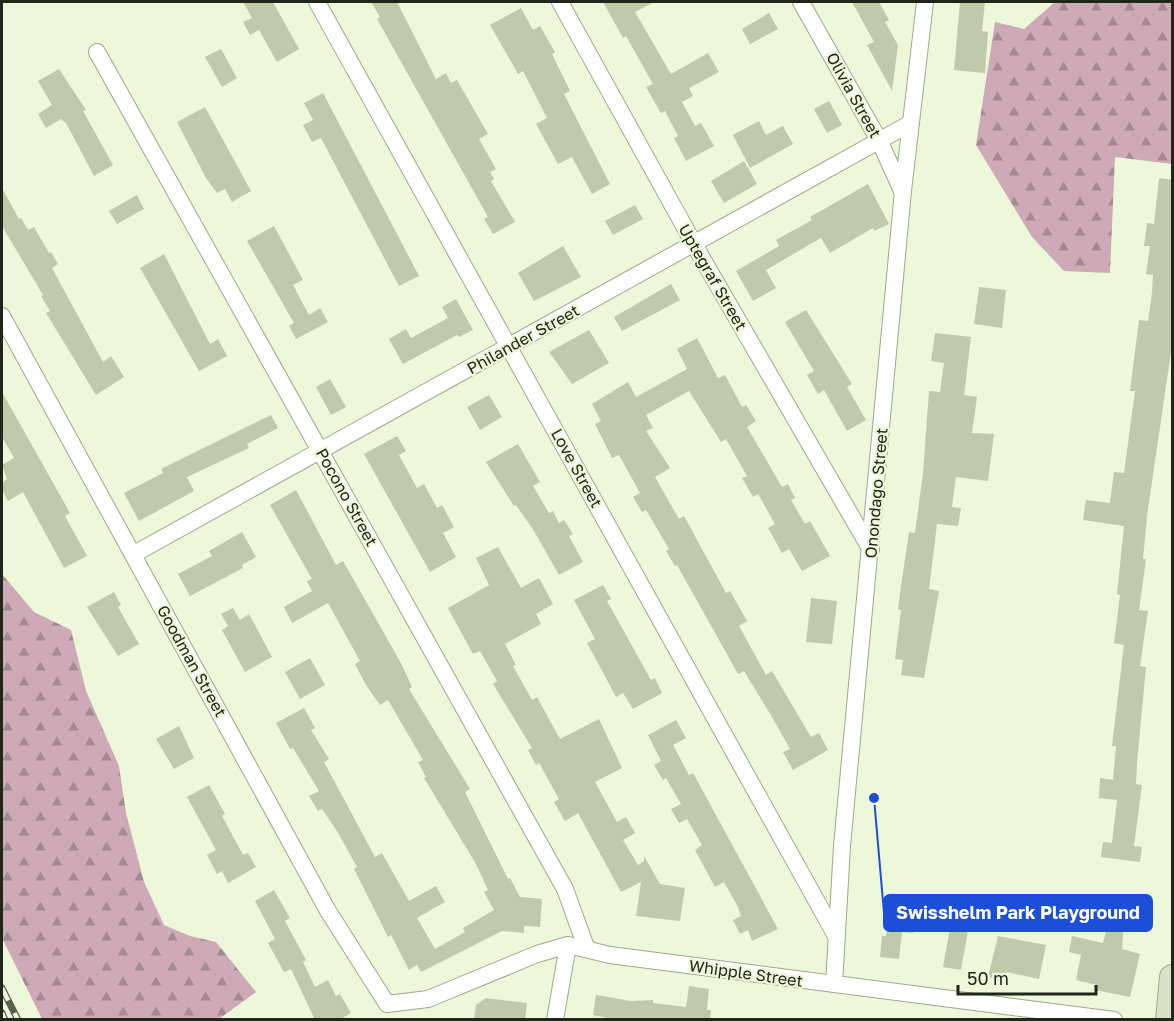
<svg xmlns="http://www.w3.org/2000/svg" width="1174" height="1021" font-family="'Golos Text',sans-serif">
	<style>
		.forest { fill: url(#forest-firs) }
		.building { fill: #becaa9 }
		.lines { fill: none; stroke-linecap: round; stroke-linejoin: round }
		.street-casing { stroke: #9ea98c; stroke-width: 18 }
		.secondary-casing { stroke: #9ea98c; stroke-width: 26 }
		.street { stroke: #fff; stroke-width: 16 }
		.secondary { stroke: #d9e1c7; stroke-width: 24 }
		.rail-casing { stroke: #585f4e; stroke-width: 7 }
		.rail { stroke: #ecf8d9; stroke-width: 4.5; stroke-dasharray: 14; stroke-linecap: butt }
		.labels { text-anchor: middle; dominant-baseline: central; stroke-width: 4.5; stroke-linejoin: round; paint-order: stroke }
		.street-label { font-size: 16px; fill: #21261a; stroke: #ecf8d9 }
		.leader { fill: none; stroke: #1d4ed8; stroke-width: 2 }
		.callout-dot { fill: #1d4ed8; stroke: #ecf8d9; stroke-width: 2 }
		.callout { fill: #1d4ed8; stroke: #1d4ed8; stroke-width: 2 }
		.callout-label { font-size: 18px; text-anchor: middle; font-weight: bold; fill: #fff }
	</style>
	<defs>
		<pattern id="forest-firs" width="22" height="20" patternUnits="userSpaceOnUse" patternTransform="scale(1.5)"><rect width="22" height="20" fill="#cea9b8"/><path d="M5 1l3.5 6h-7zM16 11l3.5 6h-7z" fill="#a78995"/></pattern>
	</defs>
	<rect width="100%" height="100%" fill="#ecf8d9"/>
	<g class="forest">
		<polygon points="1055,2 1172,2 1172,164 1115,157 1110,273 1064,271 1032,237 976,145 995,22 1024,29"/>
		<polygon points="2,574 34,612 71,630 86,691 119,766 126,813 144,882 164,925 190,936 216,942 256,992 219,1019 42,1019 2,938"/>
	</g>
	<g class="building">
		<polygon points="243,2 273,2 299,49 277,62 259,30 250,35 243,22 252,18"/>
		<polygon points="371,2 397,2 436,79 446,73 451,83 457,80 488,134 479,139 496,169 490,172 494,179 491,181 515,222 493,234 484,219 488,217 377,19 380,17"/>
		<polygon points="603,2 654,2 635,12 671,74 708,53 719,72 689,88 693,96 682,102 695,126 701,123 714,146 686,161 674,138 678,136 665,111 661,113 646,87 653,84 626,36 623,38"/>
		<polygon points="852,2 879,2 889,20 885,22 898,45 892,91 867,45 874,42"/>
		<polygon points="960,2 985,2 982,31 988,32 985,73 954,70"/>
		<polygon points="521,8 533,30 540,26 555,52 552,54 570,91 564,94 610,184 592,194 572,157 558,164 536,124 547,118 523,71 518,74 490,25"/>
		<polygon points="769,13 778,29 750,44 742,29"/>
		<polygon points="221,49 237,78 222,87 205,57"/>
		<polygon points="59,69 86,110 83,111 113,165 94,176 66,123 61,119 46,128 38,114 52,105 38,81"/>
		<polygon points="323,93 419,276 399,286 321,138 312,142 303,125 313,120 304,103"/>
		<polygon points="829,101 842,125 827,133 814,109"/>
		<polygon points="205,107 251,191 232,202 225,189 217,193 206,178 177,122"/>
		<polygon points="759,121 766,135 783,126 793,144 750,168 733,135"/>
		<polygon points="744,161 757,184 724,203 711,181"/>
		<polygon points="1159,178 1173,180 1173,338 1147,516 1143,559 1146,559 1139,610 1148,611 1140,666 1146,667 1137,763 1136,784 1142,785 1134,846 1142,847 1140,862 1101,857 1103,842 1112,843 1117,800 1099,798 1100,778 1113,780 1116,746 1112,746 1124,645 1114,643 1120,595 1117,594 1124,526 1083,520 1086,500 1110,503 1114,472 1124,473 1135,391 1130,391 1139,320 1148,321 1152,293 1153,275 1146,274 1150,246 1144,246 1147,223 1154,224"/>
		<polygon points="868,184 889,224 874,231 873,228 830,253 821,238 766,270 776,288 753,301 736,271 779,246 776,240 812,220 810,217"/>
		<polygon points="2,188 19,219 21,218 28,230 34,227 49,253 51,252 58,264 52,268 103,362 111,356 124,377 96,395 46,313 50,311 41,296 43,295 2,226"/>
		<polygon points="137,195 144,209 117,224 109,211"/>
		<polygon points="635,205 643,219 613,235 605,221"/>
		<polygon points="274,226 303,280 293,285 309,315 320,308 328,322 296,339 289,326 294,323 247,241"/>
		<polygon points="563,246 581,277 534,301 518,273"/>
		<polygon points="164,254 210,344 218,339 227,356 199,371 140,268"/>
		<polygon points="671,284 680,300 622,331 614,317"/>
		<polygon points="979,287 1006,290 1002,328 974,324"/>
		<polygon points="456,299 473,330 459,337 457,335 403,364 389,339 406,329 411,338 448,318 442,307"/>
		<polygon points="806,310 852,384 847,387 866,420 847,431 824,390 818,394 807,375 814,371 785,322"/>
		<polygon points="589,330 609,363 572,384 549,352"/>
		<polygon points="935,333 971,337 964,395 977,397 972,433 994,434 988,481 956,477 952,507 961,508 958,526 937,524 929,589 939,591 924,678 901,675 903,660 895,659 901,610 898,609 901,586 909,532 915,533 923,473 929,391 940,392 944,363 931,361"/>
		<polygon points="697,338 718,378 725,375 742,407 746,405 756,421 747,427 782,487 788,484 795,498 791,500 805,524 810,521 830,556 802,571 789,549 782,553 768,528 775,524 758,494 753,497 742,478 747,476 726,439 721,442 689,391 646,415 653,428 646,431 670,468 655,477 679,519 684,516 726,593 730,591 747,621 739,626 766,675 772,671 811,737 819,733 828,750 793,770 783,752 790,749 772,717 744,671 738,674 677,565 675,566 666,551 669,549 646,510 642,512 633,497 640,493 619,455 612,458 595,424 601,421 592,404 628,382 636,397 687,369 677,349"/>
		<polygon points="330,379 346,407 331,415 316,387"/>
		<polygon points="2,392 70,513 65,516 87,556 64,568 23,492 8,501 2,490 2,483 7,479 2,465 14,458 2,437"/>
		<polygon points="489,395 502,417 480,430 467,407"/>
		<polygon points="271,415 278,428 247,444 249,448 187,477 194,491 139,521 124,493 163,473 161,469"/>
		<polygon points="397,436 406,451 399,455 417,488 424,484 437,508 442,505 454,527 443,533 456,557 430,572 364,454"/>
		<polygon points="518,444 540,482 533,486 549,513 553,511 559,523 564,520 573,534 569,536 583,562 559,575 534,531 516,505 514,506 486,462"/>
		<polygon points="296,490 336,565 343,561 355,582 402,665 412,687 409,689 470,789 465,792 508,879 510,878 520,897 542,899 540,927 524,926 524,933 502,931 421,972 417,965 409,970 391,935 388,937 354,869 357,867 337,831 322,809 318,811 309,796 319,791 293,748 290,749 276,723 304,708 315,728 311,730 329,759 324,762 375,857 382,853 409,901 436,886 445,902 417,918 435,949 465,932 463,928 494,910 484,892 488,890 476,864 424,778 426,777 418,762 423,760 388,700 380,705 366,685 355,664 360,661 328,603 292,623 284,607 312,591 307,581 312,579 270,505"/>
		<polygon points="242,532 256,557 242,565 243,568 190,596 178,574 212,556 209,551"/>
		<polygon points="498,547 521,588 539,578 553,604 536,614 541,624 505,644 516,665 513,666 532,700 537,697 560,739 599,719 622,768 595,782 617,822 626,817 635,833 623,840 638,865 644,861 644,856 660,884 685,888 680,921 636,916 641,882 621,892 578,813 565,821 554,802 559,799 539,763 536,765 528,750 532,748 493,684 497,681 480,651 473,654 448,608 489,585 476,558"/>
		<polygon points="603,585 611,599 607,601 651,680 655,678 662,693 633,709 623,693 616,697 606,678 587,643 595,639 574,600"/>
		<polygon points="114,592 121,605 118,607 139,644 118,656 87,607"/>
		<polygon points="811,598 837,601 832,644 806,642"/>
		<polygon points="233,608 240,620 249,614 272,657 245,672 222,630 228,626 221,614"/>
		<polygon points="310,658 325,685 300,699 285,672"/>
		<polygon points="676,720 686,738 673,745 689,775 693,773 778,929 752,941 748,930 740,934 733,920 741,916 738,907 724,882 715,887 695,850 702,845 687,819 679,823 671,809 681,804 666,778 663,780 654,765 661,761 648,735"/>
		<polygon points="179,726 194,758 174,769 156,739"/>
		<polygon points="209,785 225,814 222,816 243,855 248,853 256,867 228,883 222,871 217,874 207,855 216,850 187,797"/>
		<polygon points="274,890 290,918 285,921 306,960 303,962 315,987 328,980 336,996 340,994 351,1013 339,1020 315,1020 291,969 284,972 268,943 275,939 255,901"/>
		<polygon points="1110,895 1126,896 1122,949 1140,954 1130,997 1096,990 1097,985 1076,980 1081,955 1069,952 1072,936 1103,943 1109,920"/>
		<polygon points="889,917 914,920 913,933 902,932 899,959 880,957 882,936 886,936"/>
		<polygon points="951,922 969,925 961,970 943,967"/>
		<polygon points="998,936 1046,945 1039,979 1007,972 1004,981 988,977"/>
		<polygon points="689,986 709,989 707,1010 711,1010 710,1020 618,1020 593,1015 596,995 631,1001 653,1000 653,1003 686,1007"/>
		<polygon points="486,998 527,1003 525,1020 474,1020 476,1005"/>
	</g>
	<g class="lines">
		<g class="street-casing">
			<g id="street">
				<polyline points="317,2 836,936"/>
				<polyline points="560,2 699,253 871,550"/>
				<polyline points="801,2 880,142 902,191"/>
				<polyline points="97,52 565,889 586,947"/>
				<polyline points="2,316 328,911 387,1004 428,999 537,954 568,945 610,955 1114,1020"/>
				<polyline points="134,554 911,123"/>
				<polyline points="834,984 842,846 903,191 925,2"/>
				<polyline points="555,1020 568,945"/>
			</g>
		</g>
		<g class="secondary-casing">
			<polyline id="secondary" points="1168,1020 1172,977"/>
		</g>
		<use href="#street" class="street"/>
		<use href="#secondary" class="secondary"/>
		<g class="rail-casing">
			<g id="rail">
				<polyline points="2,988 18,1020"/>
				<polyline points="2,1013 5,1020"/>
			</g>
		</g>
		<use href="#rail" class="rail"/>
	</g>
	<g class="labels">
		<g class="street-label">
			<text transform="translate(854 95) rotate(61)">Olivia Street</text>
			<text transform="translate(713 277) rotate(60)">Uptegraf Street</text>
			<text transform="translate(523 339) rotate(-29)">Philander Street</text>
			<text transform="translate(577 468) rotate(61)">Love Street</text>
			<text transform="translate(876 493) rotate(-85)">Onondago Street</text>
			<text transform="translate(347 497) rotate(61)">Pocono Street</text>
			<text transform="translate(192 661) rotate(61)">Goodman Street</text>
			<text transform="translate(746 973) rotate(8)">Whipple Street</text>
		</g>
	</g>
	<path class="leader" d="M874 798L884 913"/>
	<circle class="callout-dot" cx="874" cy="798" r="6"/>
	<rect class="callout" x="884" y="895" width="268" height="36" rx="6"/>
	<g class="callout-label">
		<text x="1018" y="919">Swisshelm Park Playground</text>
	</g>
	<rect width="1174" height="1021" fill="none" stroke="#21261a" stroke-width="6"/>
	<path d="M958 985v9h138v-9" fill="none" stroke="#21261a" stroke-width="3"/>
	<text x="967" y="985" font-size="18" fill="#21261a" stroke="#ecf8d9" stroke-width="4.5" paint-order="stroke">50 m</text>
</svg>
